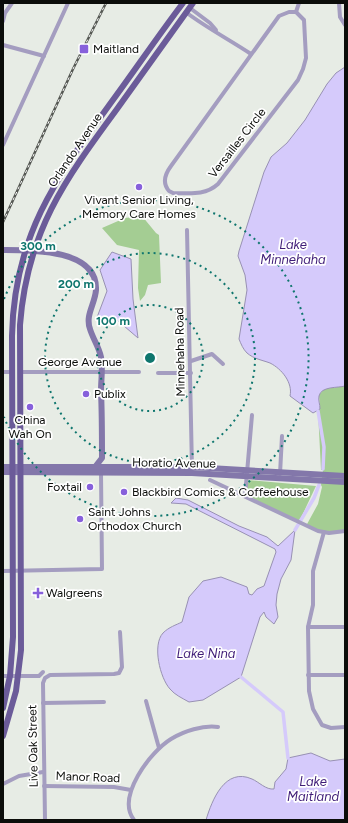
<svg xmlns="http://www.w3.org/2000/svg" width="348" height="823" font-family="Figtree,sans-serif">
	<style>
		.green { fill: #a4cd93 }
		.water { fill: #d5cafb; stroke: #9891b3 }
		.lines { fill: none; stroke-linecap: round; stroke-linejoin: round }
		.canal { stroke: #d5cafb; stroke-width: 3.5 }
		.street { stroke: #a49dc0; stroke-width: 4 }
		.secondary { stroke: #8377aa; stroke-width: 6 }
		.primary { stroke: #6b5b99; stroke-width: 6 }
		.rail-casing { stroke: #545752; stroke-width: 2.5 }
		.rail { stroke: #fff; stroke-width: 1; stroke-dasharray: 3; stroke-linecap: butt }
		.ring { fill: none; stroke: #0f766e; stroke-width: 2; stroke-dasharray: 2 4 }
		.poi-dot { fill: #8760db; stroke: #fff; stroke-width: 1.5 }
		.labels { text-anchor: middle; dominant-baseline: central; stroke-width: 3.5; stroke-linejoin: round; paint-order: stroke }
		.poi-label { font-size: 12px; fill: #0b0d0a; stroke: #fff; text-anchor: start }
		.street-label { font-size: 12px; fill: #0b0d0a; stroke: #fff }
		.water-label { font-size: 13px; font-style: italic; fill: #3f1c77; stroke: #fff }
		.centre { fill: #0f766e; stroke: #fff; stroke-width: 2 }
		.ring-label { font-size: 12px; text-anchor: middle; font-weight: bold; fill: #0f766e; stroke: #fff; stroke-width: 3.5; stroke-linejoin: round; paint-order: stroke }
	</style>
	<rect width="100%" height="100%" fill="#e7ece5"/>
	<g class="green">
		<polygon points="142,216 156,233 159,235 161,283 148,285 145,295 140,301 138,288 139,250 117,245 102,228 125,218"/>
		<polygon points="345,386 345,531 329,533 306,526 318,504 322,487 321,485 323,470 321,470 318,411 320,408 319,395 324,389"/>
		<polygon points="247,480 316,486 299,522 246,495"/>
	</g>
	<g class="water">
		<path d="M345,67v319c-7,2 -24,0 -26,10 -1,4 1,8 1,13l-7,4 -23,-17c3,-13 -8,-27 -20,-33 -8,-3 -16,-4 -23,-10 -4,-4 -6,-9 -8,-14l8,-49 -2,-15 -7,-19 1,-5 25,-79 7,-15 16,-14 18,-23 22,-36 9,-11z"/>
		<polygon points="112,252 131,259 133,299 138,338 117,320 96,320 107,291 100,270"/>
		<path d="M176,498l12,2 51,26 28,11 11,9 17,-16 -4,30 -10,19 -4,15 -1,11 2,12 -4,7 -8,-7 -2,-5 -4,5 -19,60 -38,23 -14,2c-7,-4 -14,-7 -19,-13 -10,-11 -18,-44 -7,-56 6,-6 13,-8 19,-11l7,-25 14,-16 18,-4 26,10 2,7 3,1 5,-6 7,-3 12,-34 -1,-3 -89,-45 -15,-1z"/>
		<path d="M311,753l19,8 15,-2v61h-139c6,-20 19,-53 46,-41 7,3 14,11 22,10l1,-7 11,-13 2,-11z"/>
	</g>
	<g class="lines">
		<g class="canal">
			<polyline points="318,411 324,447 323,469"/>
			<polyline points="295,530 314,498 319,485"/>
			<polyline points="241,677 283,712 288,758"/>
		</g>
		<g class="street">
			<polyline points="339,3 340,17 345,25"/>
			<polyline points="190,8 210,23 216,30"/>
			<path d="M289,12h7l8,8 2,38 -3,11 -5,11 -80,104c-13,12 -29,9 -45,9l-4,-2c-7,-8 -4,-17 2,-25l108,-150z"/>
			<polyline points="296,12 299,3"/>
			<path d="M187,13c20,15 43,27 64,41"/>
			<polyline points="3,21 5,13 12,3"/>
			<polyline points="3,45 44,56"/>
			<polyline points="3,145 68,3"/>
			<polyline points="187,230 192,469"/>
			<polyline points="191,361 212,354 223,364"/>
			<polyline points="3,372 12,372"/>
			<polyline points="20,372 139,372"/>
			<polyline points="158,373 191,373"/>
			<polyline points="280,474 282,436"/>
			<polyline points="210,480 318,531 329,533 345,531"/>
			<polyline points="245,496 252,415"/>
			<polyline points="324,532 313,571 313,605 308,627 309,691 313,709 322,725 331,728 345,727"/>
			<polyline points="3,571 102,569 101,473"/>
			<polyline points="308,627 345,627"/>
			<polyline points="308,675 345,675"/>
			<polyline points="3,676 39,676 43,672"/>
			<polyline points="146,701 159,748"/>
			<polyline points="43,703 104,702"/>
			<polyline points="3,784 19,776 43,772"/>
			<polyline points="44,786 114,787 131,790"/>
			<polyline points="45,820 43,683 45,678 50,675 114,674 119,673 122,667 120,632"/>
			<path d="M134,820c-18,-23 16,-68 37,-81 13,-8 32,-14 47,-12"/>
		</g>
		<g class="secondary">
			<path d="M3,250c28,0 95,-1 93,40 -1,14 -11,25 -6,39 3,10 9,18 11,28 2,11 0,23 0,34 1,23 1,45 1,67l-7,9"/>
			<polyline points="3,467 192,467 345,476"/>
			<polyline points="3,472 192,473 345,482"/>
		</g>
		<g class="primary">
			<path d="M3,708l7,-32 3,-39 -1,-301c2,-100 43,-156 98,-232 25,-34 48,-68 73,-101"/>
			<path d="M3,736l13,-45 5,-41 -1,-325c7,-93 44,-144 97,-216 25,-35 51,-71 76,-106"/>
		</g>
		<g class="rail-casing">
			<polyline id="rail" points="3,222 73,69 106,3"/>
		</g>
		<use href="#rail" class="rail"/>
	</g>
	<g class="ring">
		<circle cx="150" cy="358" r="53"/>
		<circle cx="150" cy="358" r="105"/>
		<path d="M4 299A158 158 0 1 1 4 417"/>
	</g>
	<g class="poi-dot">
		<rect x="79" y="44" width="10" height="10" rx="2"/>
		<circle cx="139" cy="187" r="4"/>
		<circle cx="86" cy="394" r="4"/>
		<circle cx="30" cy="407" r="4"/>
		<circle cx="90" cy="487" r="4"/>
		<circle cx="124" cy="492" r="4"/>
		<circle cx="80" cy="519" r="4"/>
		<path d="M36 587h4v4h4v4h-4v4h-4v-4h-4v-4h4z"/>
	</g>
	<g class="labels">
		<g class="poi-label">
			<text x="93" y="49">Maitland</text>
			<text x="139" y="200" text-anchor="middle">Vivant Senior Living,<tspan x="139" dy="14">Memory Care Homes</tspan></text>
			<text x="94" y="394">Publix</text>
			<text x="30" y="420" text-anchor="middle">China<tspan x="30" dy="14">Wah On</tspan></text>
			<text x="82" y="487" text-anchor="end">Foxtail</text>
			<text x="132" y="492">Blackbird Comics &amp; Coffeehouse</text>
			<text x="88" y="512">Saint Johns<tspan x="88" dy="14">Orthodox Church</tspan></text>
			<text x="46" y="593">Walgreens</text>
		</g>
		<g class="street-label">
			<text transform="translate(237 143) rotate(-52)">Versailles Circle</text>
			<text transform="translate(75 150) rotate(-56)">Orlando Avenue</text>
			<text transform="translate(180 352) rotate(-91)">Minnehaha Road</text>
			<text x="80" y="362">George Avenue</text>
			<text transform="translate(174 463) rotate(1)">Horatio Avenue</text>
			<text transform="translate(33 746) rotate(-91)">Live Oak Street</text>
			<text transform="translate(88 777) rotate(2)">Manor Road</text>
		</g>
		<g class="water-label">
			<text x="293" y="244">Lake<tspan x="293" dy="15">Minnehaha</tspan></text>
			<text x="206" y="653">Lake Nina</text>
			<text x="313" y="781">Lake<tspan x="313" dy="15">Maitland</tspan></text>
		</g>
	</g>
	<circle cx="150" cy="358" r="6" class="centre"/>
	<g class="ring-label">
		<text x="38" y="250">300 m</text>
		<text x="76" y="288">200 m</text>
		<text x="113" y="325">100 m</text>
	</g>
	<rect width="348" height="823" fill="none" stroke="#0b0d0a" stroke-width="8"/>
</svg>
